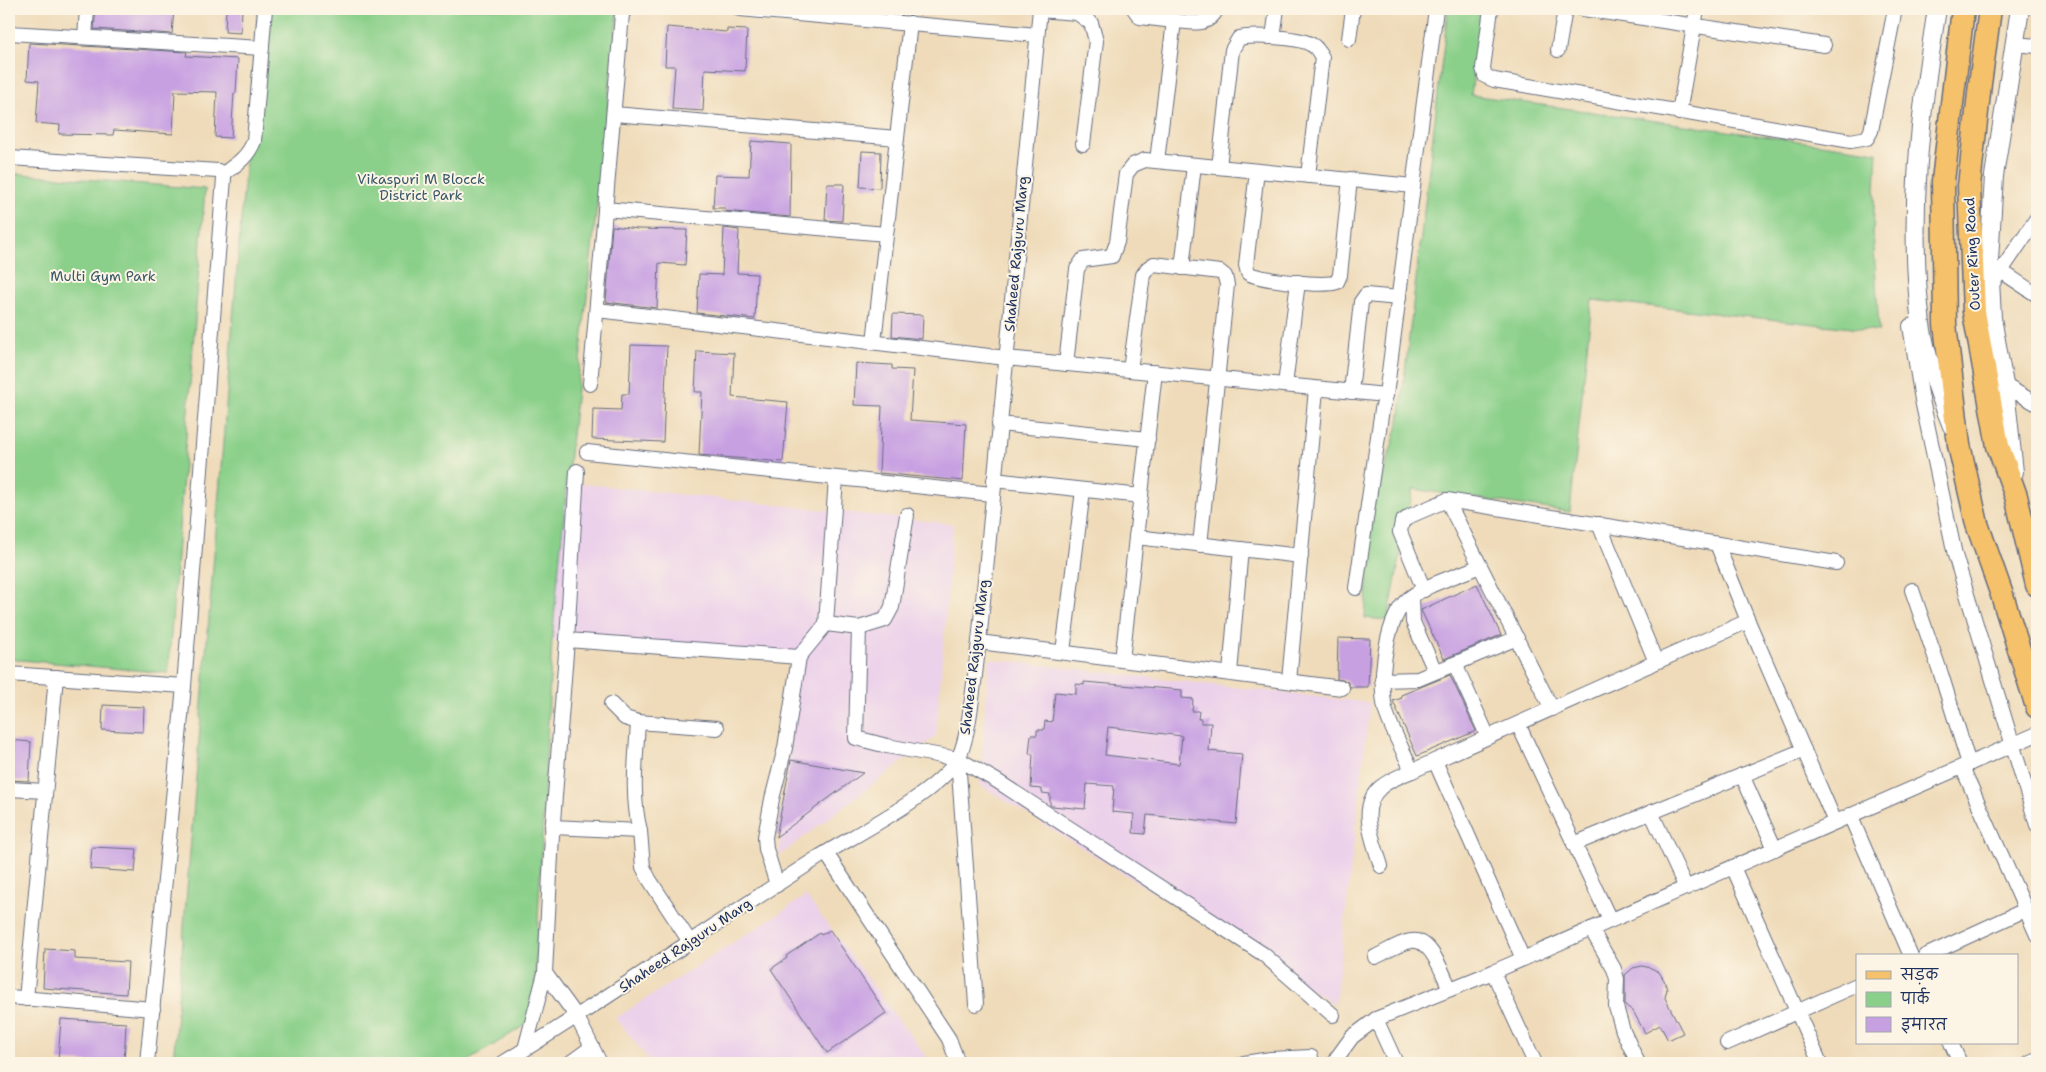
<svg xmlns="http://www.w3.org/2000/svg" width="2046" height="1072" font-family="'Shantell Sans','Playpen Sans Deva',sans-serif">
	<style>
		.built { fill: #ecd1ea }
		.green { fill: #8bd08a; stroke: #538074 }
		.building { fill: #c7a0e2; fill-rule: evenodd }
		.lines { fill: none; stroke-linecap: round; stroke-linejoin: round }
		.minor-casing { stroke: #656b7e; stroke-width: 16 }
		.tertiary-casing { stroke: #656b7e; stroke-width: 20 }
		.primary-casing { stroke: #656b7e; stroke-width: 25 }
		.minor { stroke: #fff; stroke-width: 14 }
		.tertiary { stroke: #fff; stroke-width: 18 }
		.primary { stroke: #f5c16b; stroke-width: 22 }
		.labels { text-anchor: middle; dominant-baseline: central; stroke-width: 4; stroke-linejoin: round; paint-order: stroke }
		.park-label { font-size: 14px; fill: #375769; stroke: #fcf5e5 }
		.street-label { font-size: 14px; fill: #1b2f5e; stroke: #fcf5e5 }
	</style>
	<rect width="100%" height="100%" fill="#fcf5e5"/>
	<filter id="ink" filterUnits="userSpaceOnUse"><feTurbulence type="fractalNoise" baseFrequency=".02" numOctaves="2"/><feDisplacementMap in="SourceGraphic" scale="10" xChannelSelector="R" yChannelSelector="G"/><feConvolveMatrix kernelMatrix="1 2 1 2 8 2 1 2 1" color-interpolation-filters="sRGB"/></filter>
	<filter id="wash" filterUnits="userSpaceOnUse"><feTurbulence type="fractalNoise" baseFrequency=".0096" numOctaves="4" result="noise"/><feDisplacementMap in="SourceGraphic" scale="20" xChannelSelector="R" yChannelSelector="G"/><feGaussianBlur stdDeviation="1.12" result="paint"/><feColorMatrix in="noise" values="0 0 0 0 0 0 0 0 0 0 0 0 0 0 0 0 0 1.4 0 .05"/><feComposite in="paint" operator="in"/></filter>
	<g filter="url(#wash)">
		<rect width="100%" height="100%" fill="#efdbba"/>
		<g class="built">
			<polygon points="567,482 953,524 936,736 779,856 798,659 552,640"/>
			<polygon points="989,659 1370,703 1335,1004 980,785"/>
			<polygon points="806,896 931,1063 651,1063 616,1018"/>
		</g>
		<g class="green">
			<polygon points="258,9 618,9 567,482 552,640 533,1020 465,1063 173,1063"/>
			<polygon points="1448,9 1482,9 1471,95 1877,152 1873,231 1879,331 1592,300 1570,512 1413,489 1388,620 1365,618 1372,510 1399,422"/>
			<polygon points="9,173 205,189 168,673 9,659"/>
		</g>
		<g id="blocks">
			<g class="building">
				<polygon points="96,9 174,9 172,34 94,29"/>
				<polygon points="226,9 242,9 241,33 225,32"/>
				<polygon points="667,27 727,32 727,29 747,30 745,71 705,69 703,111 672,109 675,66 665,66"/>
				<polygon points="29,43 187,52 186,56 238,59 236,93 234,93 231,138 215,137 217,92 175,91 173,134 114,130 113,135 59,134 60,125 36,123 39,81 27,80"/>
				<polygon points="751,141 791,144 790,217 725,211 725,208 713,208 715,175 749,176"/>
				<polygon points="862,151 881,152 880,188 860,187"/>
				<polygon points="827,184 844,184 842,221 825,220"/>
				<polygon points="612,226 638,229 687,230 685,265 659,263 657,308 606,302"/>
				<polygon points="724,228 739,230 737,273 757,274 755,319 697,313 699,274 722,275"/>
				<polygon points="893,314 923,315 922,339 892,336"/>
				<polygon points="631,345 667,346 663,442 592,439 593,409 621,410 622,394 629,394"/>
				<polygon points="697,351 734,353 732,397 788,402 783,462 699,455 702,392 695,392"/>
				<polygon points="856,363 892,365 892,369 913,370 910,420 966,424 963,481 879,473 882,406 854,405"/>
				<polygon points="1477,584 1501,635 1444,659 1421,610"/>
				<polygon points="1338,638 1370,639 1368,687 1350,687 1347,681 1337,679"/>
				<polygon points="1450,675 1476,731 1417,756 1393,701 1402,698 1401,695"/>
				<path d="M1084,682l98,8v8l11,1 -1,12h7l-1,8h3v4h10l-2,28 33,3 -6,70 -89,-9 -2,19 -12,-1 1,-19 -22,-2 2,-26 -27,-2 -2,25 -33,-3 -2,-1v-11l-8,-1v-4l-11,-1 2,-34h-4l2,-19h6v-5h7l1,-9 7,1 3,-30 21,2v-10l8,1zM1108,727l74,9 -3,28 -74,-9z"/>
				<polygon points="103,705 144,707 143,732 102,730"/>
				<polygon points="9,740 31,742 29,781 9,780"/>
				<polygon points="791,760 863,773 776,837"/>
				<polygon points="92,847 137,849 135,872 90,869"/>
				<polygon points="830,930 886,1013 827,1053 771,969 787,958 786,956 820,933 821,935"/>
				<polygon points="45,949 75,951 75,959 128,962 126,994 43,988"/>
				<polygon points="1642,966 1651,968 1659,972 1664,980 1667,989 1665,998 1683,1033 1668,1040 1660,1025 1645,1033 1633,1011 1625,1005 1625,975 1633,968"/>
				<polygon points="61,1019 126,1023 124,1063 58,1061"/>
			</g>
		</g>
	</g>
	<g filter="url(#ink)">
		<use href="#blocks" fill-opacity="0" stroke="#656b7e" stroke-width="1"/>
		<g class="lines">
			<g class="minor-casing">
				<g id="minor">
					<polyline points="740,9 1037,35"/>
					<polyline points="1134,9 1140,17 1174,21 1157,161"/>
					<polyline points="1491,9 1483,68 1485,76 1494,80 1851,141 1867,138 1871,131 1895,9"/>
					<polyline points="1583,9 1824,45"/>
					<polyline points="1039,10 1077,13 1091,23 1096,41 1083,144"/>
					<path d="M1174,21c19,1 33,7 43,-12"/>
					<polyline points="9,33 262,48"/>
					<polyline points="85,37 87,9"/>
					<polyline points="1273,37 1277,9"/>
					<polyline points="1349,39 1353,9"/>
					<polyline points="2014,44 2037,46"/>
					<polyline points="1558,50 1565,9"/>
					<polyline points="1679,113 1697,9"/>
					<polyline points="614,114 897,138"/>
					<polyline points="9,158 218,171 223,174 224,178 184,686 147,1063"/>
					<path d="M1219,167l13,-117 7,-12c14,-3 61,-1 73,7 5,2 7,8 10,12l-14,119"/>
					<path d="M1257,171l-11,94 2,8c12,7 76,14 89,9l3,-7 10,-96"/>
					<path d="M223,174c14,-10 25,-17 31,-33l11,-132"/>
					<polyline points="605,209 886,234"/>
					<polyline points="1182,268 1194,165"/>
					<polyline points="2001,271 2037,295"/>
					<polyline points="1990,287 2037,218"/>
					<polyline points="597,310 1006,358 1386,395"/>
					<polyline points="1910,326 1922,400 1955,555 2037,825"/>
					<polyline points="874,342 910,23"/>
					<polyline points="1066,364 1077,269 1083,260 1112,256 1117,242 1126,174 1133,165 1145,160 1413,186"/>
					<polyline points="1130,370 1143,275 1148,268 1154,264 1220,272 1225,276 1227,285 1200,545"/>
					<polyline points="590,384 622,14 626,9"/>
					<polyline points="1285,385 1298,282"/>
					<polyline points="2004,385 2037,404"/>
					<polyline points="1351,392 1361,302 1366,295 1399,298"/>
					<polyline points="999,424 1148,439"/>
					<polyline points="587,452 992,494"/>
					<polyline points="994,480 1141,496"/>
					<polyline points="1447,500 1552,709"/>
					<polyline points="1599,524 1656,662"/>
					<polyline points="1136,537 1301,556"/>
					<polyline points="1717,544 1748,621 1835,822"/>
					<polyline points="1356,588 1382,409 1386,395 1436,9"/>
					<polyline points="1424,590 1400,532 1402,522 1410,516 1447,500 1836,563"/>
					<polyline points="1912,590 1941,674 1969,764"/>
					<polyline points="1412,597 1413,622 1435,671"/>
					<polyline points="826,624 859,628 856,738 887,746 958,759 997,781 1263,954 1333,1015"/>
					<polyline points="859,628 885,620 892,607 907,515"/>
					<polyline points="567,640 799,657"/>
					<polyline points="979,642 1342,688"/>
					<polyline points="1063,652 1083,490"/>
					<polyline points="1122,660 1155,372"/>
					<polyline points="1455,664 1488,737"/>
					<polyline points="1230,673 1241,549"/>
					<polyline points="9,674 184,686"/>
					<polyline points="1382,680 1418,679 1517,638"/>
					<polyline points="1289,681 1316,389"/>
					<polyline points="611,704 625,718 638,722"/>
					<polyline points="1518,724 1610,920"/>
					<polyline points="958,759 976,1004"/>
					<polyline points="1435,761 1523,959"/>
					<polyline points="1962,767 2037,935"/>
					<path d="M1412,771c-8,-19 -18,-37 -25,-56 -10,-27 -2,-92 18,-113 17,-17 53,-26 75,-36"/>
					<polyline points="1742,775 1775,849"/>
					<polyline points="9,789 45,791"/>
					<polyline points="1651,812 1686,888"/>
					<polyline points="1850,815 1911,956"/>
					<polyline points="552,827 640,831 643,867 649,879 690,942"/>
					<path d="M640,831c-9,-36 -4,-72 -2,-109l79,6"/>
					<polyline points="1574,844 1804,750"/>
					<polyline points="826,853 949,1039 958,1063"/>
					<path d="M1381,866c-7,-24 -24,-59 0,-79 8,-7 21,-12 31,-16l336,-150"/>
					<polyline points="1733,867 1820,1063"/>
					<polyline points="777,885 766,849 765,837 772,799 785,748 799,657 826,624 836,478"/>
					<polyline points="1591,929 1614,969 1617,979 1616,1007 1623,1031 1638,1063"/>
					<polyline points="1925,956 2025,910"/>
					<path d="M1375,957c11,-5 24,-14 36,-16 20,-4 32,34 39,48"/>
					<polyline points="1493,972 1535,1063"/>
					<polyline points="545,973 577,1017 600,1063"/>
					<polyline points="9,997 153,1009"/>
					<polyline points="26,999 56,677"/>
					<polyline points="1376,1019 1396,1063"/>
					<polyline points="1727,1043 1857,985"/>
					<polyline points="1951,1043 1960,1063"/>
					<polyline points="525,1049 545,973 552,835 567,640 577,471"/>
					<path d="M503,1063c107,-66 210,-138 316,-206 37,-23 116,-62 138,-97 13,-19 18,-92 22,-118l61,-633"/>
					<polyline points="570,1063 592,1047"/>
					<polyline points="1244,1063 1271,1059 1311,1057"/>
					<polyline points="1335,1063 1336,1059 1352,1037 1376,1019 1493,972 2037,734"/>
					<polyline points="2030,1063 2037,1060"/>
				</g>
			</g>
			<g class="tertiary-casing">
				<g id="tertiary">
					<path d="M1937,9c-17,104 -29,209 -16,315 5,35 18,70 31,102"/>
					<polyline points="2014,472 2005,390 1992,318 1989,261 1994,176 2020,9"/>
				</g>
			</g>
			<g class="primary-casing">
				<g id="primary">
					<polyline points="1963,9 1943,181 1945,324 1959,445 1977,524 2002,595 2037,707"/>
					<polyline points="1990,9 1980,84 1969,186 1974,312 1998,446 2016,496 2037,585"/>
				</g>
			</g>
			<use href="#minor" class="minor"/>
			<use href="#tertiary" class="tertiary"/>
			<use href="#primary" class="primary"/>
		</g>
	</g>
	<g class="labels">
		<g class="park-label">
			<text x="421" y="179">Vikaspuri M Blocck<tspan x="421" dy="16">District Park</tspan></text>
			<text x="103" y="276">Multi Gym Park</text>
		</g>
		<g class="street-label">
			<text transform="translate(1016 254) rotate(-85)">Shaheed Rajguru Marg</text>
			<text transform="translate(1972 254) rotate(-93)">Outer Ring Road</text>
			<text transform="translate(974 657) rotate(-83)">Shaheed Rajguru Marg</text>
			<text transform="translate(685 945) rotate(-34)">Shaheed Rajguru Marg</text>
		</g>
	</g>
	<rect width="2046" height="1072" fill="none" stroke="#fcf5e5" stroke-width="30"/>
	<rect x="1856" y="954" width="162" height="90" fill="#fcf5e5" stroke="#a2a6af"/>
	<rect x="1866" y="971" width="25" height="8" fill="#f5c16b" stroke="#a2a6af"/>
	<text x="1901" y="980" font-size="15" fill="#1b2f5e">सड़क</text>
	<rect x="1866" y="992" width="25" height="15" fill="#8bd08a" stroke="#a2a6af"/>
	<text x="1901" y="1004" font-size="15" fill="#1b2f5e">पार्क</text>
	<rect x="1866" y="1017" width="25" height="15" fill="#c7a0e2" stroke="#a2a6af"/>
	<text x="1901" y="1030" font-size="15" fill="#1b2f5e">इमारत</text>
</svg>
